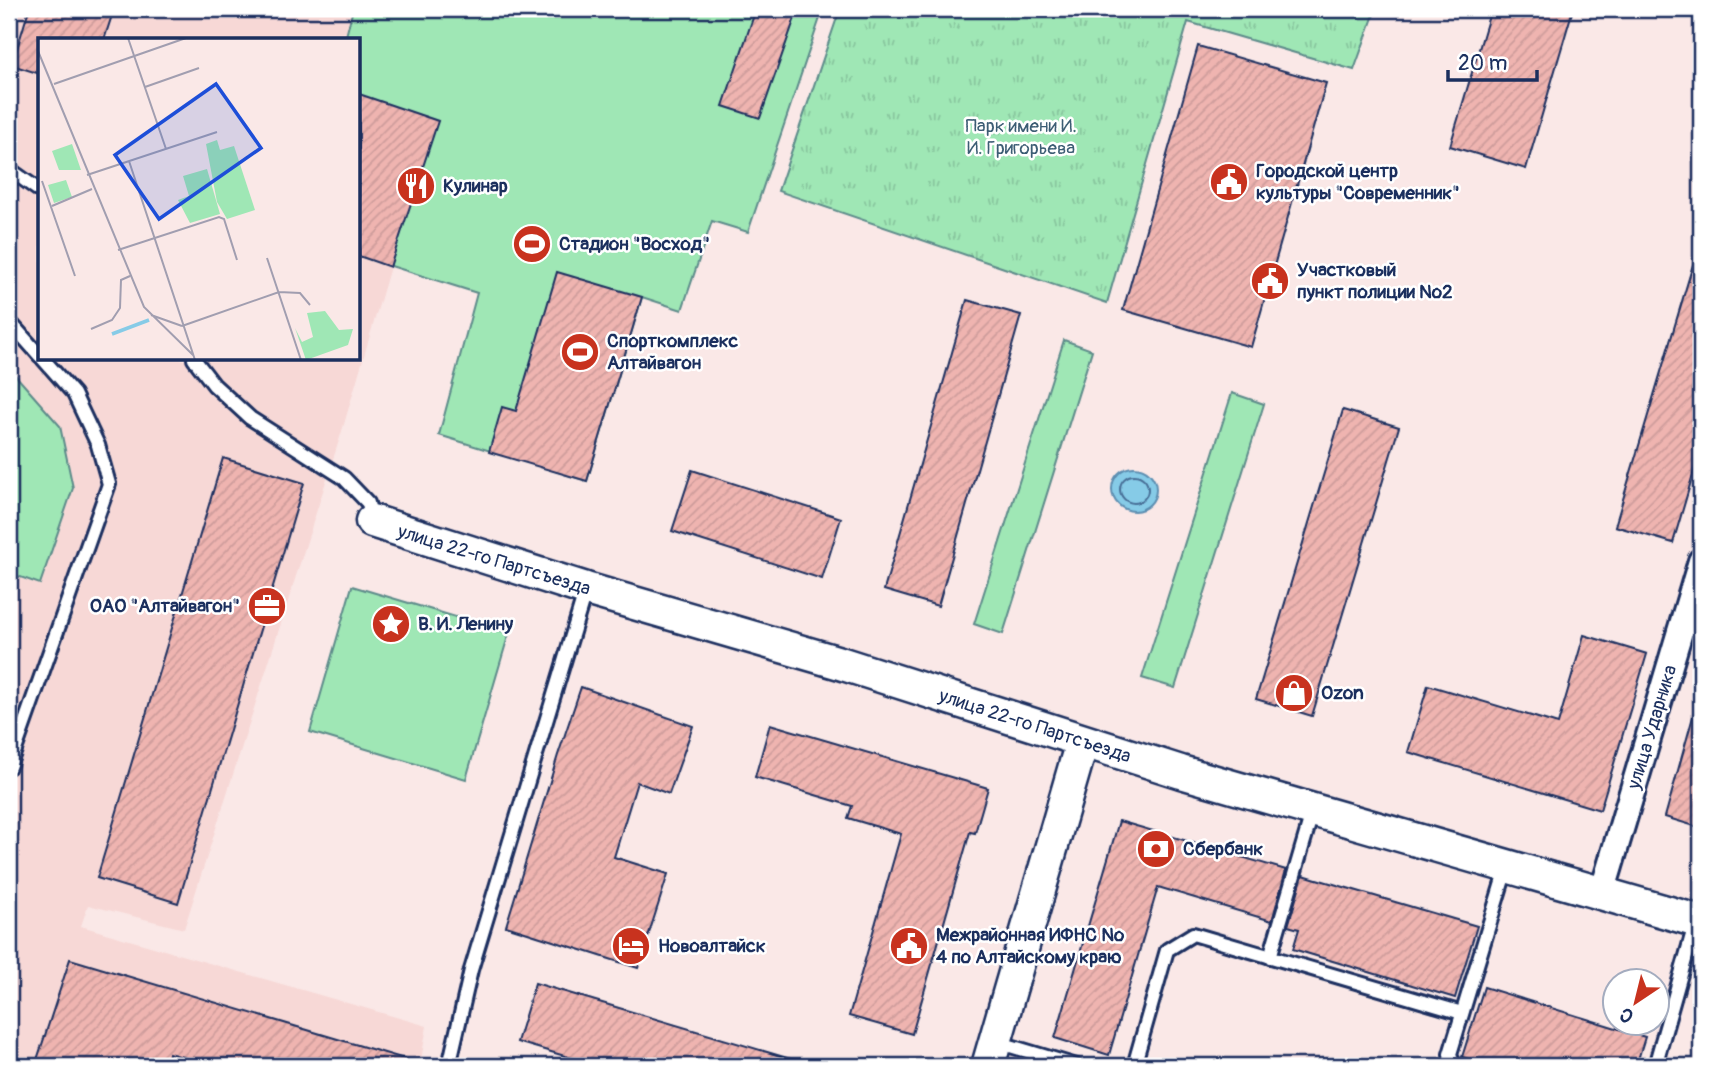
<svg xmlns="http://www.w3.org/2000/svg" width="1710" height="1075" font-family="Pangolin,sans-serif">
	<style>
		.built { fill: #f7d8d6 }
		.green { fill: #9fe7b5; stroke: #5d8b8a; stroke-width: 2 }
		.park { fill: url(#park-tufts); stroke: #5d8b8a; stroke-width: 2 }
		.water { fill: #86cbe7; stroke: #5b8db0; stroke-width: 2 }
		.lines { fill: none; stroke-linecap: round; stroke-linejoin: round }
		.shore { stroke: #466d95; stroke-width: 2 }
		.building { fill: url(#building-hatch); stroke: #1b2f5e; stroke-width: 2 }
		.service-casing { stroke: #1b2f5e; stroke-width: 18 }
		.minor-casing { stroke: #1b2f5e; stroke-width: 30 }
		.tertiary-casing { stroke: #1b2f5e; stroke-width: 37 }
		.service { stroke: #fff; stroke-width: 12 }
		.minor { stroke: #fff; stroke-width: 24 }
		.tertiary { stroke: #fff; stroke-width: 32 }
		.labels { text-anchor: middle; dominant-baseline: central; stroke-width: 5; stroke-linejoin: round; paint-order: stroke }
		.park-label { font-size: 19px; fill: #3c5d74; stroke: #fff }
		.poi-label { font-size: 19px; font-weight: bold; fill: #1b2f5e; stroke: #fff; text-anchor: start }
		.street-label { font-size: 19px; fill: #1b2f5e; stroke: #fff }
		.inset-river { fill: none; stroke: #86cbe7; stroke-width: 3.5 }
		.inset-road { fill: none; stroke: #a19eb0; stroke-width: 2 }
		.view { fill: #1d4ed8; fill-opacity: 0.15; stroke: #1d4ed8; stroke-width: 3.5 }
		.inset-edge { fill: none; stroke: #1b2f5e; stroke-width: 3.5 }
	</style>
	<defs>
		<pattern id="park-tufts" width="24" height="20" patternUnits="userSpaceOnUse" patternTransform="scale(1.75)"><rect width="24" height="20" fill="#9fe7b5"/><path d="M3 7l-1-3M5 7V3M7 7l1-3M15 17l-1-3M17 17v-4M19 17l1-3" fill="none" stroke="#88c69e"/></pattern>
		<pattern id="building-hatch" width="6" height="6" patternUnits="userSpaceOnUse" patternTransform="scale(1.75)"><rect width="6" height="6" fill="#efb4b0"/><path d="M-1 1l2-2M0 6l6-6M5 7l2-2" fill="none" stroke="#cc9b9a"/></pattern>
	</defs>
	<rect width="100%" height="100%" fill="#fae8e7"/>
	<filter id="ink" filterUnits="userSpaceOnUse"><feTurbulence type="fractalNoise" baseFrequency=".0143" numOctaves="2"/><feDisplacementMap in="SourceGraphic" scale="14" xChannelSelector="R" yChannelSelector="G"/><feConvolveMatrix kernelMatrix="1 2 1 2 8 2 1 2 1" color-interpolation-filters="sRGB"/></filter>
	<g filter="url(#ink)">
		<polygon class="built" points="9,9 353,9 345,40 40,40 40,359 359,359 359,256 390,267 342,431 184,929 88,905 81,926 427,1026 420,1066 9,1066"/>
		<g class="green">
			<polygon points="353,9 823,9 748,232 712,221 682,310 642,297 587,481 439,435 477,293 359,256 359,40 345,40"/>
			<polygon points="1064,340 1092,350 1003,634 974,624"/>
			<polygon points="9,368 60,426 73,488 40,584 9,573"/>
			<polygon points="1232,393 1264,404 1175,688 1142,678"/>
			<polygon points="352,586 509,633 466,779 310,732"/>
		</g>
		<polygon class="park" points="840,9 1376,9 1354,70 1188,22 1107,303 778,191"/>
		<circle class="water" cx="1134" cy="489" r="22"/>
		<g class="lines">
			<circle class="shore" cx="1134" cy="489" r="14"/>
		</g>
		<g class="building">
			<polygon points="29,9 114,9 104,40 40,40 40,74 12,65"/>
			<polygon points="756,9 798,9 760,118 723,106"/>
			<polygon points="1491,9 1573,9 1526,169 1450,146"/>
			<polygon points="1198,46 1326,83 1251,347 1123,310"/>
			<polygon points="359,94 438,121 390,267 359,256"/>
			<polygon points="1695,258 1701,259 1701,447 1673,543 1615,526"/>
			<polygon points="557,272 642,297 587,481 489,452 502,407 516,411"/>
			<polygon points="967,300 1021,315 938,606 884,590"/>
			<polygon points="1343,410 1399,427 1312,716 1256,699"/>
			<polygon points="223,458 304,483 178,903 97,878"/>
			<polygon points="692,470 841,518 822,579 672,531"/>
			<polygon points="1584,635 1647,654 1600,810 1408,752 1428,685 1558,724"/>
			<polygon points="581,687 693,726 669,794 637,782 614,857 668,874 638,968 506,926 558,755"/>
			<polygon points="1694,713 1701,714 1701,828 1665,817"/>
			<polygon points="770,724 988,788 975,833 970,832 912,1034 849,1016 901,834 848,818 852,806 755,777"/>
			<polygon points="1119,821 1286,870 1272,921 1158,887 1109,1055 1055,1038"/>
			<polygon points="1303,875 1477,926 1455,998 1293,949 1299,929 1288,926"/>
			<polygon points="70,959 408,1060 408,1066 213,1066 169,1053 167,1066 35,1066"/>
			<polygon points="535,983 794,1060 793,1066 599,1066 517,1042"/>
			<polygon points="1484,987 1645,1037 1636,1066 1491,1066 1462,1057"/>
		</g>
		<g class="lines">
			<g class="service-casing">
				<g id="service">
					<polyline points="9,169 40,191"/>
					<polyline points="9,321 40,356"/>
					<polyline points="194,359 214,385 250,418 344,478 368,503 372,521"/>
					<polyline points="9,767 109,484 98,445 74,394 43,359"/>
					<polyline points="1270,957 1313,810"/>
					<polyline points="997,1042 1077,1066"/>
					<polyline points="449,1066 471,970 586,589"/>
					<polyline points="1134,1066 1167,950 1193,934 1462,1013"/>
					<polyline points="1454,1066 1450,1054 1507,866"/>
					<polyline points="1655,1066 1696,921"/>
				</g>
			</g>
			<g class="minor-casing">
				<polyline id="minor" points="1602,893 1701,561"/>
			</g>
			<g class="tertiary-casing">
				<g id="tertiary">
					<polyline points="372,521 586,589 840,663 1181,772 1701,922"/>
					<polyline points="988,1066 1082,742"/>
				</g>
			</g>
			<use href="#service" class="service"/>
			<use href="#minor" class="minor"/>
			<use href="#tertiary" class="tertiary"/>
		</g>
	</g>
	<defs>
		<g id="civic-disc" transform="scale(2.0125)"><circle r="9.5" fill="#c8321e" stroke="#fff"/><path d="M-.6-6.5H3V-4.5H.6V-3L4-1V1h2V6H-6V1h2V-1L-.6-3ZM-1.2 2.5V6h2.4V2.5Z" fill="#fff"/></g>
		<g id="restaurant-disc" transform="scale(2.0125)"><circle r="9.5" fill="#c8321e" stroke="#fff"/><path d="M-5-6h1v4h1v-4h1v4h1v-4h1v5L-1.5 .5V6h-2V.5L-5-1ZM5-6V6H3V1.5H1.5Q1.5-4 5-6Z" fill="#fff"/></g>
		<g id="stadium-disc" transform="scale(2.0125)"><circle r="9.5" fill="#c8321e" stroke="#fff"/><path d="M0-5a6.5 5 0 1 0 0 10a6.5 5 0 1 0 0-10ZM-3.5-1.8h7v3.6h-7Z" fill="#fff"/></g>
		<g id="office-disc" transform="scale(2.0125)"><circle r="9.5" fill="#c8321e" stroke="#fff"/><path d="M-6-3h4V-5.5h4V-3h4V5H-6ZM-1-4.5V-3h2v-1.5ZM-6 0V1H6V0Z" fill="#fff"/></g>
		<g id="sight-disc" transform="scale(2.0125)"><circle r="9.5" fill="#c8321e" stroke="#fff"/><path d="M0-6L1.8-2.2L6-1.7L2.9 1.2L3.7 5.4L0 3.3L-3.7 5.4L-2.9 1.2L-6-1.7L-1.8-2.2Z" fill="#fff"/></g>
		<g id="shop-disc" transform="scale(2.0125)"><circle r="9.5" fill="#c8321e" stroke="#fff"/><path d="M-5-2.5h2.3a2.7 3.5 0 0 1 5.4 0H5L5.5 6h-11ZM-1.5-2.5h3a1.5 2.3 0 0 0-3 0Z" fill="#fff"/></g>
		<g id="bank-disc" transform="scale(2.0125)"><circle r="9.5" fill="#c8321e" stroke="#fff"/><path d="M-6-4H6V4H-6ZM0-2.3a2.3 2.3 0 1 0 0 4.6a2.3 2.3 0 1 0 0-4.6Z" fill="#fff"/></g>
		<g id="hotel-disc" transform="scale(2.0125)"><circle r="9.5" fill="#c8321e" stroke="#fff"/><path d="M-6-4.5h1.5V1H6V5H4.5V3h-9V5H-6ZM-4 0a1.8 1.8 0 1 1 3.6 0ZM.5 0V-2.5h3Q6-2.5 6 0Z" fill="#fff"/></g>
	</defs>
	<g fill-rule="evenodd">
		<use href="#civic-disc" x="1229" y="182"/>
		<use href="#restaurant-disc" x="416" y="186"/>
		<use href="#stadium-disc" x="532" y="244"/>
		<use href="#civic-disc" x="1270" y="281"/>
		<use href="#stadium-disc" x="580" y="352"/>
		<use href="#office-disc" x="267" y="606"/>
		<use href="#sight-disc" x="391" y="624"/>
		<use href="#shop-disc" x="1294" y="693"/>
		<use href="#bank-disc" x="1156" y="849"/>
		<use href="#hotel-disc" x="631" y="946"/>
		<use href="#civic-disc" x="909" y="946"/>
	</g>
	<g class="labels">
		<g class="park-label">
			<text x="1021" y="126">Парк имени И.<tspan x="1021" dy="22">И. Григорьева</tspan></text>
		</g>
		<g class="poi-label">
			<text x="1256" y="171">Городской центр<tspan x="1256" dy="22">культуры "Современник"</tspan></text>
			<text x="443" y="186">Кулинар</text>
			<text x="559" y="244">Стадион "Восход"</text>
			<text x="1297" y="270">Участковый<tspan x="1297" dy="22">пункт полиции №2</tspan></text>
			<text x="607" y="341">Спорткомплекс<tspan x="607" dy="22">Алтайвагон</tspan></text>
			<text x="240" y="606" text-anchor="end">ОАО "Алтайвагон"</text>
			<text x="418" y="624">В. И. Ленину</text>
			<text x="1321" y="693">Ozon</text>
			<text x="1183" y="849">Сбербанк</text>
			<text x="936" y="935">Межрайонная ИФНС №<tspan x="936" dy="22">4 по Алтайскому краю</tspan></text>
			<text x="658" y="946">Новоалтайск</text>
		</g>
		<g class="street-label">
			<text transform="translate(494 560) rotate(17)">улица 22-го Партсъезда</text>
			<text transform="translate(1035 726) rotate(18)">улица 22-го Партсъезда</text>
			<text transform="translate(1652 727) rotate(-73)">улица Ударника</text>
		</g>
	</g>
	<g transform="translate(38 38)">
		<rect width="322" height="322" fill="#fae8e7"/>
		<path d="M179,102l3,10 14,-4 21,64 -28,9 -10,-17 -11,-58zM34,106l9,26h-22l-7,-19z" fill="#9fe7b5"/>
		<path d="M287,273l14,19 14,-1 -5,16 -42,15 -11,-32 7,14 11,-5 -6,-24z" fill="#9fe7b5"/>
		<path d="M169,131l13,45 -30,9 -12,-23 11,-4 -6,-20zM28,142l6,17 -18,6 -6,-18z" fill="#9fe7b5"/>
		<path class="inset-river" d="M74,296l37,-14"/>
		<path class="inset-road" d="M90,0l38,111M0,13l106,256 49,48M16,46l132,-46M107,49l54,-19M91,123l66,199M49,137l130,-43M4,143l33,95M14,168l40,-17M80,212l101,-33 5,2 13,41M229,220l34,102M113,277l31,11M144,288l97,-34 21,1 10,12M53,291l21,-9 8,-12 1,-28 9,-4"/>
		<path class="view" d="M178,46l45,64 -102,71 -44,-64z"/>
		<rect width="322" height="322" class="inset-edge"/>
	</g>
	<rect width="1710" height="1075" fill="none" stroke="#fff" stroke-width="35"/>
	<rect x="18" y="18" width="1675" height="1040" fill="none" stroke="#1b2f5e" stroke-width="2.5" filter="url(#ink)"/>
	<g transform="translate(1636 1002) rotate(215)"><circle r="33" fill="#ffffff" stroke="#a4acbf" stroke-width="2"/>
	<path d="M0-5L12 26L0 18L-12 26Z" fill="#c8321e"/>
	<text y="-10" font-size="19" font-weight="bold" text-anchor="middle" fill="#1b2f5e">С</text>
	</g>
	<path d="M1448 70v10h89v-10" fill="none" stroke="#1b2f5e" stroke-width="3.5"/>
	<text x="1458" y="70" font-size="21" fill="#1b2f5e" stroke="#ffffff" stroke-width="5" paint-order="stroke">20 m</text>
</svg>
